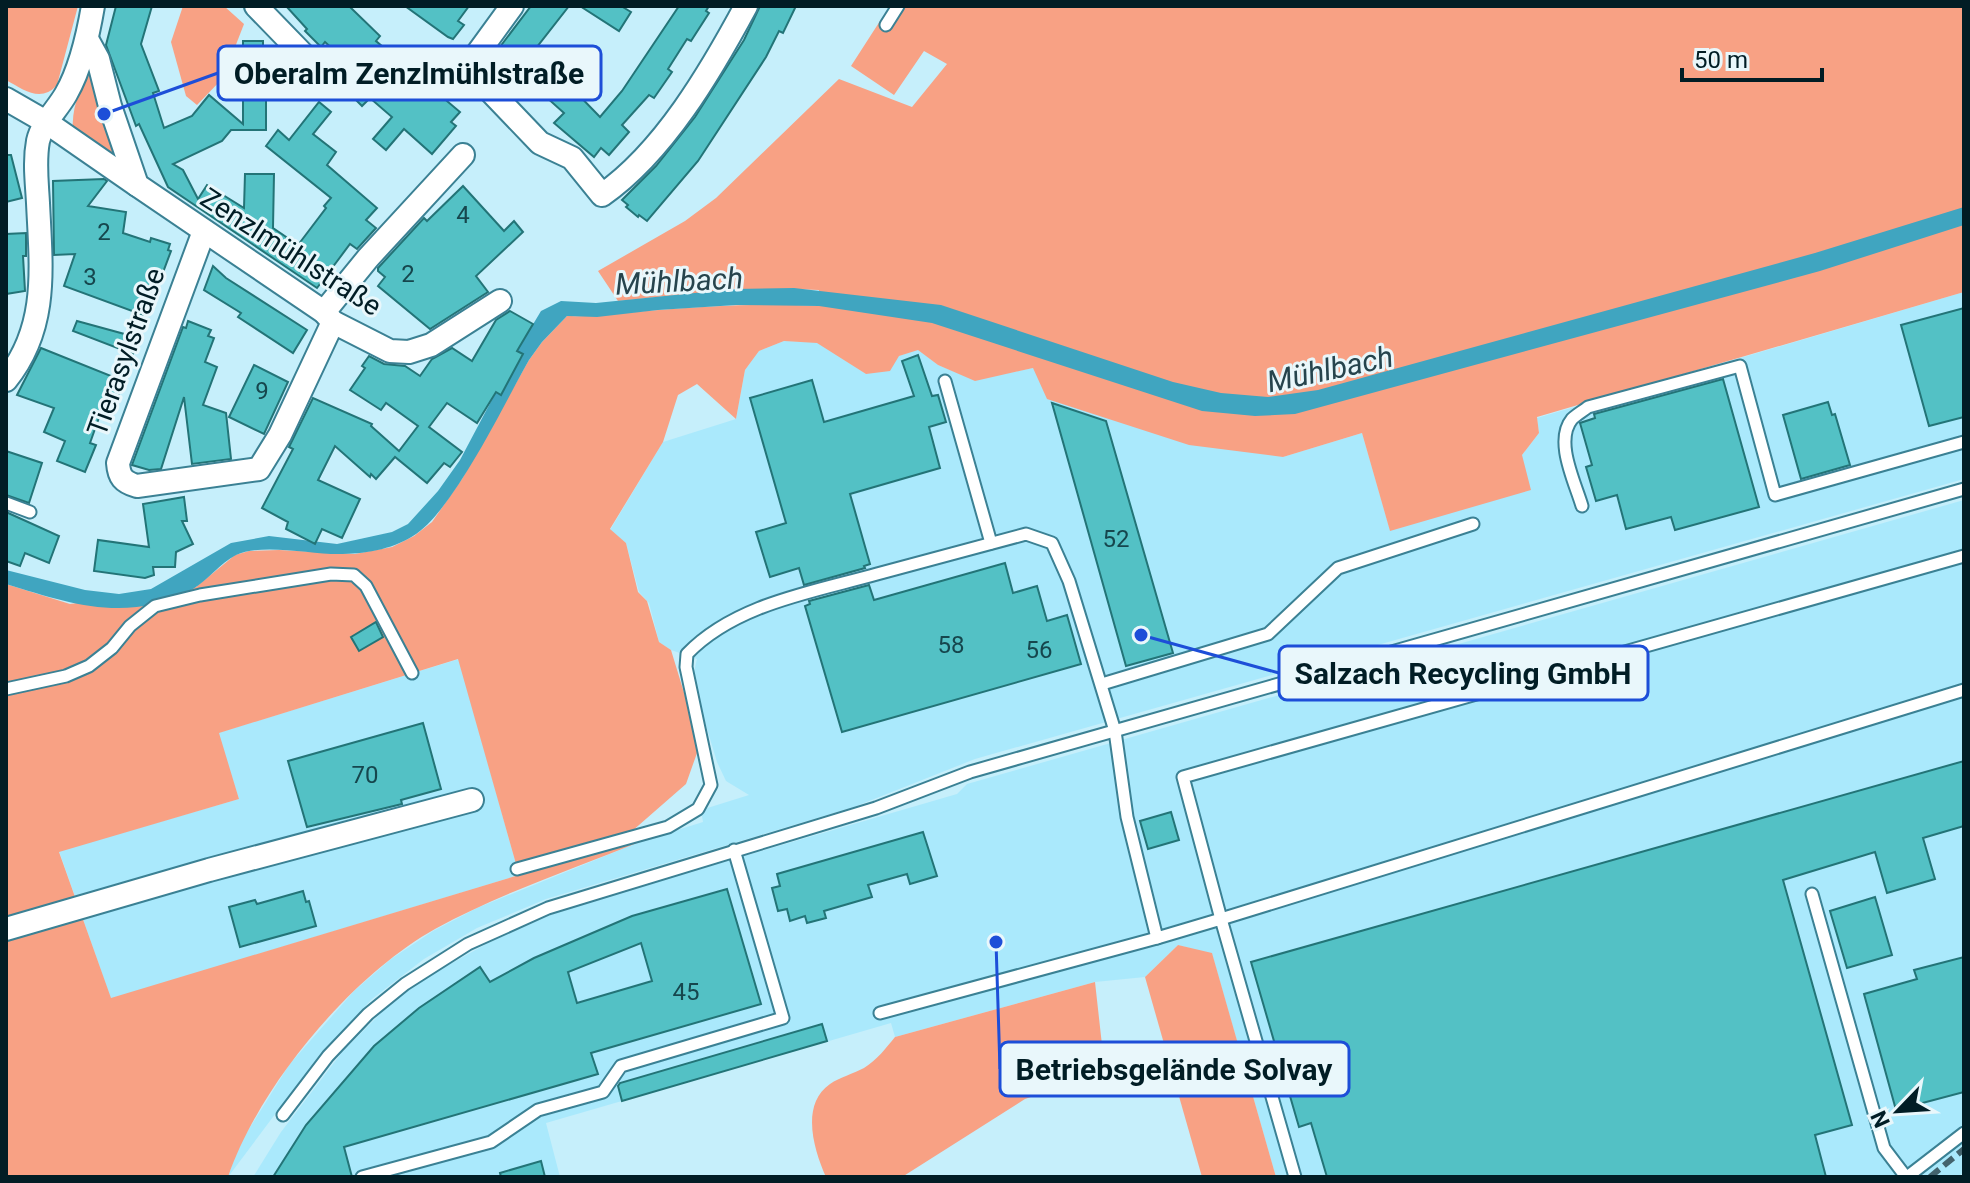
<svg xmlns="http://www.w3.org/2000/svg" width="1970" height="1183" font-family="Roboto,sans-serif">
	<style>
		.built { fill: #aae9fc }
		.green { fill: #f8a184 }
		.water { fill: #40a5c0 }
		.building { fill: #53c1c5; stroke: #237477; stroke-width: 2; fill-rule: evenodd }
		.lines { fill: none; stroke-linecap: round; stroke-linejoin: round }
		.service-casing { stroke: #3b8194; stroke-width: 15 }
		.minor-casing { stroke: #3b8194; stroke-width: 26 }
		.service { stroke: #fff; stroke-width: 11 }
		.minor { stroke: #fff; stroke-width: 22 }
		.rail { stroke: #43636d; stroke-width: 6; stroke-dasharray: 12 6; stroke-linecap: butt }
		.labels { text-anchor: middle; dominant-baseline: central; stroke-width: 6; stroke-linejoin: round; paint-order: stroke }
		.number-label { font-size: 24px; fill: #16464d }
		.street-label { font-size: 28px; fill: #011d25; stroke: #e9f7fb }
		.water-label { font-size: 30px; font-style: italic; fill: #26444d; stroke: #e9f7fb }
		.leader { fill: none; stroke: #1d4ed8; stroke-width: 3 }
		.callout-dot { fill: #1d4ed8; stroke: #e9f7fb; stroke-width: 3 }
		.callout { fill: #e9f7fb; stroke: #1d4ed8; stroke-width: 3 }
		.callout-label { font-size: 30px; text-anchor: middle; font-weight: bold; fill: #011d25 }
	</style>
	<rect width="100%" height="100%" fill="#c6effb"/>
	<g class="built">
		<polygon points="1964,292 1964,479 975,759 854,807 546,899 477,928 424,959 372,999 321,1053 228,1177 239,1145 289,1065 354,991 391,959 433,931 477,908 642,841 703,822 701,810 749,795 726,781 717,762 695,689 693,676 697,659 671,650 659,642 649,603 639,592 626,543 610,530 663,442 736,419 745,370 759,351 784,341 817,342 866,374 899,356 918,349 938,365 975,380 1033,368 1283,457 1362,433 1390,530 1522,455 1539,433 1537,418"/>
		<polygon points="1964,500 1964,1172 1958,1177 1276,1177 1212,954 1178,945 1145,977 1095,982 895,1037 891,1023 546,1123 560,1177 253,1177 281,1132 343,1051 389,1005 425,978 488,943 548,916 593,900 957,794 967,784"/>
		<polygon points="459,659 519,875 111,999 59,851 239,799 218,733"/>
	</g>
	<g class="green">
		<path d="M6,6h72l-21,79c-16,18 -33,5 -51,-5z"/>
		<polygon points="183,6 224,6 244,24 223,78 197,105 186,96 171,42"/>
		<path d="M903,6h1061v286l-427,125 2,16 -17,22 9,35 -141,41 -28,-98 -79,24 -94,-12 -142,-46 -14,-31 -58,13 -37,-16 -20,-15 -19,6 -9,15 -24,3 -49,-31 -33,-2 -25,10 -14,19 -9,49 -39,-35 -19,11 -15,47 -53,87 16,14 12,49 9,9 12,41 12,8 25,82 1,21 -11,31 -55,48 -115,32 -58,-205 -239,74 20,66 -180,53 52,146 408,-123 123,-34c-69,28 -141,52 -207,88 -84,47 -176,157 -207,248h-222v-593l64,20 126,-17 39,-32 14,-4 30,-1 76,4 37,-7 22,-11 18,-14 30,-43 67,-119 13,-18 25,-26c31,1 61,-4 92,-6 53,-4 107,-7 160,-4v-16c-68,-4 -133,4 -201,11l-20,-30 87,-50 31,-23 123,-119 73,28 35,-43 -23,-13 -30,44 -43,-29 29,-45 11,7z"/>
		<path d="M87,72l6,1 25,89 -45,-30c-2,-21 6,-42 14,-60z"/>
		<polygon points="1178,945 1212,953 1276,1177 1202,1177 1145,977"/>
		<path d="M1095,982l10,90 -80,27 -123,78h-76c-12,-27 -26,-72 4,-93 10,-7 23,-10 34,-16 13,-8 22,-20 31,-31z"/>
	</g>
	<path class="water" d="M1964,207v18l-144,46 -525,143 -40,2 -53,-5 -270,-88 -113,-17 -83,-1 -78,5 -61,7 -30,-1 -25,26 -13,18c-25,44 -76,152 -116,176 -22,14 -50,18 -75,18 -28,0 -77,-11 -102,1 -16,8 -28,25 -43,34 -65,35 -122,15 -187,-5v-14l79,20 34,4 32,-5 80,-46 38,-7 68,8 55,-12 16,-8 30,-33 22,-31 36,-68 5,2 22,-39 -6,-4 24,-40 20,-10 35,2 138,-14 60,-1 147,17 232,77 48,11 47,4 50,-7 497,-137z"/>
	<g class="building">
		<polygon points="116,6 152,6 141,44 159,91 153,93 164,128 192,116 209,95 243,124 243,41 263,41 263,54 272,54 272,60 279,60 279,88 274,88 274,93 266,93 266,130 231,130 222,141 173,164 183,170 198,199 207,185 244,208 245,174 274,174 273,228 298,245 326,208 324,206 331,198 266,146 278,130 289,140 319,102 331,112 313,134 336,152 327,165 377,208 366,220 376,228 357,249 350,244 317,288 168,187 139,124 136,126 106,45"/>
		<polygon points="286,6 349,6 380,36 376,41 460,112 451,122 456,126 432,154 404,129 386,150 373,139 392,117 370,98 362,106 347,91 361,75 325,42 321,47 305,31 307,29"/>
		<polygon points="405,6 469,6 458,21 464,25 453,39 448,37"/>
		<polygon points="531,6 569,6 537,47 568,76 564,80 600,117 622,91 679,6 709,6 706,11 709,13 691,41 687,39 668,69 672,72 654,98 649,95 622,125 629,132 609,155 601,148 594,157 554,123 564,113 496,52"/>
		<polygon points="580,6 621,6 631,12 619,31"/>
		<polygon points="760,6 796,6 783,33 779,31 766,57 698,161 647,221 639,215 638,217 626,207 628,205 622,200 656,166 695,117 744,40"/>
		<polygon points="6,155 11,155 22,198 6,202"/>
		<polygon points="104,179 107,181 88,206 126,212 123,233 150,242 151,238 170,244 168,250 171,251 159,283 156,282 143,315 64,286 75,254 54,255 53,181"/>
		<polygon points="463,186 504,231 514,221 523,232 476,276 488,292 430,329 378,286 385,277 378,271 378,268 424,218 427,221"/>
		<polygon points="26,233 26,256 23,256 25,291 6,294 6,234"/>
		<polygon points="213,266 226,278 307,330 293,353 238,317 241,313 204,290"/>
		<polygon points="1964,308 1964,417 1929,426 1901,325"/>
		<polygon points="510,311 533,324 517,351 523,354 501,395 496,392 477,423 447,403 429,427 462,452 450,467 444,463 427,483 395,457 376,479 371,474 370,477 335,446 318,480 360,499 342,538 322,529 315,544 286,529 288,522 262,508 293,449 289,447 313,398 372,424 371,426 399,451 418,426 386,403 381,410 350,390 365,368 362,366 369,356 384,364 405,366 420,376 432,359 452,348 472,361 496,320"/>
		<polygon points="77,321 139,338 133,354 73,331"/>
		<polygon points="188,321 211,330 208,336 214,338 205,362 217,367 203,405 226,413 231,459 192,464 184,397 161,469 149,470 132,465 183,327 186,328"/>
		<polygon points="41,348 121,380 118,387 121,388 110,416 101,412 90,443 96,445 85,472 57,461 65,441 44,432 54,408 17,395"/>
		<polygon points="918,355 932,396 938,395 946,422 929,427 940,468 850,494 870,564 864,566 865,568 804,585 799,568 770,577 756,532 786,523 750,398 812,380 824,422 914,396 902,361"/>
		<polygon points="254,365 288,382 264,434 229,417"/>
		<polygon points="1723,379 1759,507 1675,530 1671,517 1626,529 1617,495 1596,501 1586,467 1592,465 1580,423 1595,418 1594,414"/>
		<polygon points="1828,402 1832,415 1835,414 1850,465 1801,479 1783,415"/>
		<polygon points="1052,403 1106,421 1173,653 1126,666"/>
		<polygon points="6,451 42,463 29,503 6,495"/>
		<polygon points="184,497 187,521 182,521 193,544 176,552 175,567 153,567 154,575 145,578 94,571 98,540 149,547 143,504"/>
		<polygon points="6,512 59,536 49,563 25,553 20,566 6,561"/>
		<polygon points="1005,563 1013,593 1037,586 1047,621 1067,615 1081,664 842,732 805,606 810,604 809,601 869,585 874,600"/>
		<polygon points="376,622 383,637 359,651 351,637"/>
		<polygon points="423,723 441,789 401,800 402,804 307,827 288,761"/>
		<polygon points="1964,761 1964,826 1923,838 1935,879 1887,893 1875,852 1783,880 1852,1125 1815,1135 1826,1177 1327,1177 1311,1123 1299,1127 1251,962"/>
		<polygon points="1171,812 1179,840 1148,849 1140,821"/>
		<polygon points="923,832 937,876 910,884 907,874 868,885 872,897 824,911 826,918 807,923 805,916 790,921 787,909 778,911 772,888 780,886 777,874"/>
		<path d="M727,889l34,115 -170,49 7,21 -254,73 8,30h-79l33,-52 68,-79 45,-38 61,-41 10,15 44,-24 98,-42zM641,943l11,38 -75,22 -9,-31z"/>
		<polygon points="303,891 306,902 309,901 316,926 240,947 229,907 255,900 257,904"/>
		<polygon points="1875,897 1892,955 1847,968 1830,911"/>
		<polygon points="1964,957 1964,1092 1896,1110 1864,994 1917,979 1914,970"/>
		<polygon points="822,1024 827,1041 622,1101 618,1086 620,1083"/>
		<polygon points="541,1161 545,1177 501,1177 500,1173"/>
	</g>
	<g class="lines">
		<g class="service-casing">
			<g id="service">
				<polyline points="886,25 898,6"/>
				<polyline points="945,381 991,543"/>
				<polyline points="6,503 30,512"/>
				<path d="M1582,506c-7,-24 -28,-65 -10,-87 4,-4 11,-8 16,-12l152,-41 35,129 189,-53"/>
				<polyline points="1964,556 1183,777 1221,919 1964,690"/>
				<polyline points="1102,684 1268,634 1338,568 1473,524"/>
				<polyline points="6,689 66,676 89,666 112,648 130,626 155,606 200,595 331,574 354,575 366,586 412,673"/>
				<path d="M517,869l151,-42 30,-18 13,-24 -25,-118 1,-13c48,-50 126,-62 190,-80 50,-13 99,-27 149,-40l26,9 17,38 46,150 12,86 30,121 64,-19 74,258"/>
				<polyline points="1812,894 1884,1148 1906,1177"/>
				<polyline points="880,1013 1157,938"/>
				<polyline points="283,1115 328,1056 368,1014 405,984 468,944 548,908 876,808 970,772 1964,489"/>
				<polyline points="362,1177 491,1142 538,1110 603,1092 621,1066 783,1018 734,850"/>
				<polyline points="1907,1177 1964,1133"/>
			</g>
		</g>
		<g class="minor-casing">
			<g id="minor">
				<polyline points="256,6 321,73 329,86"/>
				<path d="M512,6l-40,55 1,12 67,70 32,15 30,37c62,-43 109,-124 144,-189"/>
				<polyline points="87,39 98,59 110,106 137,185 324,312 333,322 390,351 409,352 431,345 500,301"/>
				<polyline points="6,99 46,122 137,185"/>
				<path d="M204,231l-86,232c1,14 5,19 19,23l122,-17 21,-34 53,-113"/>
				<polyline points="324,312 368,258 463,155"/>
				<path d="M6,380c43,-53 35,-113 32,-177 -1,-20 -4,-41 0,-62 4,-18 19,-31 28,-47 15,-26 22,-59 27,-88"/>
				<polyline points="6,929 209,870 472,800"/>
			</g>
		</g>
		<use href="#service" class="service"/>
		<use href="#minor" class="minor"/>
		<polyline class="rail" points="1930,1177 1964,1149"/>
	</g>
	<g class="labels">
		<g class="number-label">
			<text x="463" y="215">4</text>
			<text x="104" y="232">2</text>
			<text x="408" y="274">2</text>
			<text x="90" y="277">3</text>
			<text x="262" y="391">9</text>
			<text x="1116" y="539">52</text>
			<text x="951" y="645">58</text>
			<text x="1039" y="650">56</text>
			<text x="365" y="775">70</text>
			<text x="686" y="992">45</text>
		</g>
		<g class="street-label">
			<text transform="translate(291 252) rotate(33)">Zenzlmühlstraße</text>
			<text transform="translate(126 352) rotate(-70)">Tierasylstraße</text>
		</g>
		<g class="water-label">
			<text transform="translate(679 281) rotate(-3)">Mühlbach</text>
			<text transform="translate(1330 369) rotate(-12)">Mühlbach</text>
		</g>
	</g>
	<path class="leader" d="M104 114L218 73M1141 635L1279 673M996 942L1000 1069"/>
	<g class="callout-dot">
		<circle cx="104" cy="114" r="8"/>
		<circle cx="1141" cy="635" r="8"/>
		<circle cx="996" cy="942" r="8"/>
	</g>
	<g class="callout">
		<rect x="218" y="46" width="383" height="54" rx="8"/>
		<rect x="1279" y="646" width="369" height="54" rx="8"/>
		<rect x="1000" y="1042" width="349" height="54" rx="8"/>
	</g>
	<g class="callout-label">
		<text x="409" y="84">Oberalm Zenzlmühlstraße</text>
		<text x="1463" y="684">Salzach Recycling GmbH</text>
		<text x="1174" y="1080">Betriebsgelände Solvay</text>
	</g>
	<rect width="1970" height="1183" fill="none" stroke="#011d25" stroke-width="16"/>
	<g transform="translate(1898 1111) rotate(245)" stroke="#e9f7fb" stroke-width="6" paint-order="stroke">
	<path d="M0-6L14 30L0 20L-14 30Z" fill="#011d25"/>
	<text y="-12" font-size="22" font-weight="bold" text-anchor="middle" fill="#011d25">N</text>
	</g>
	<path d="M1682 68v12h140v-12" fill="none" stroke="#011d25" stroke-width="4"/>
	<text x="1694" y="68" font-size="24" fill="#011d25" stroke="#e9f7fb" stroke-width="6" paint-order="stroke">50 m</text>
</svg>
